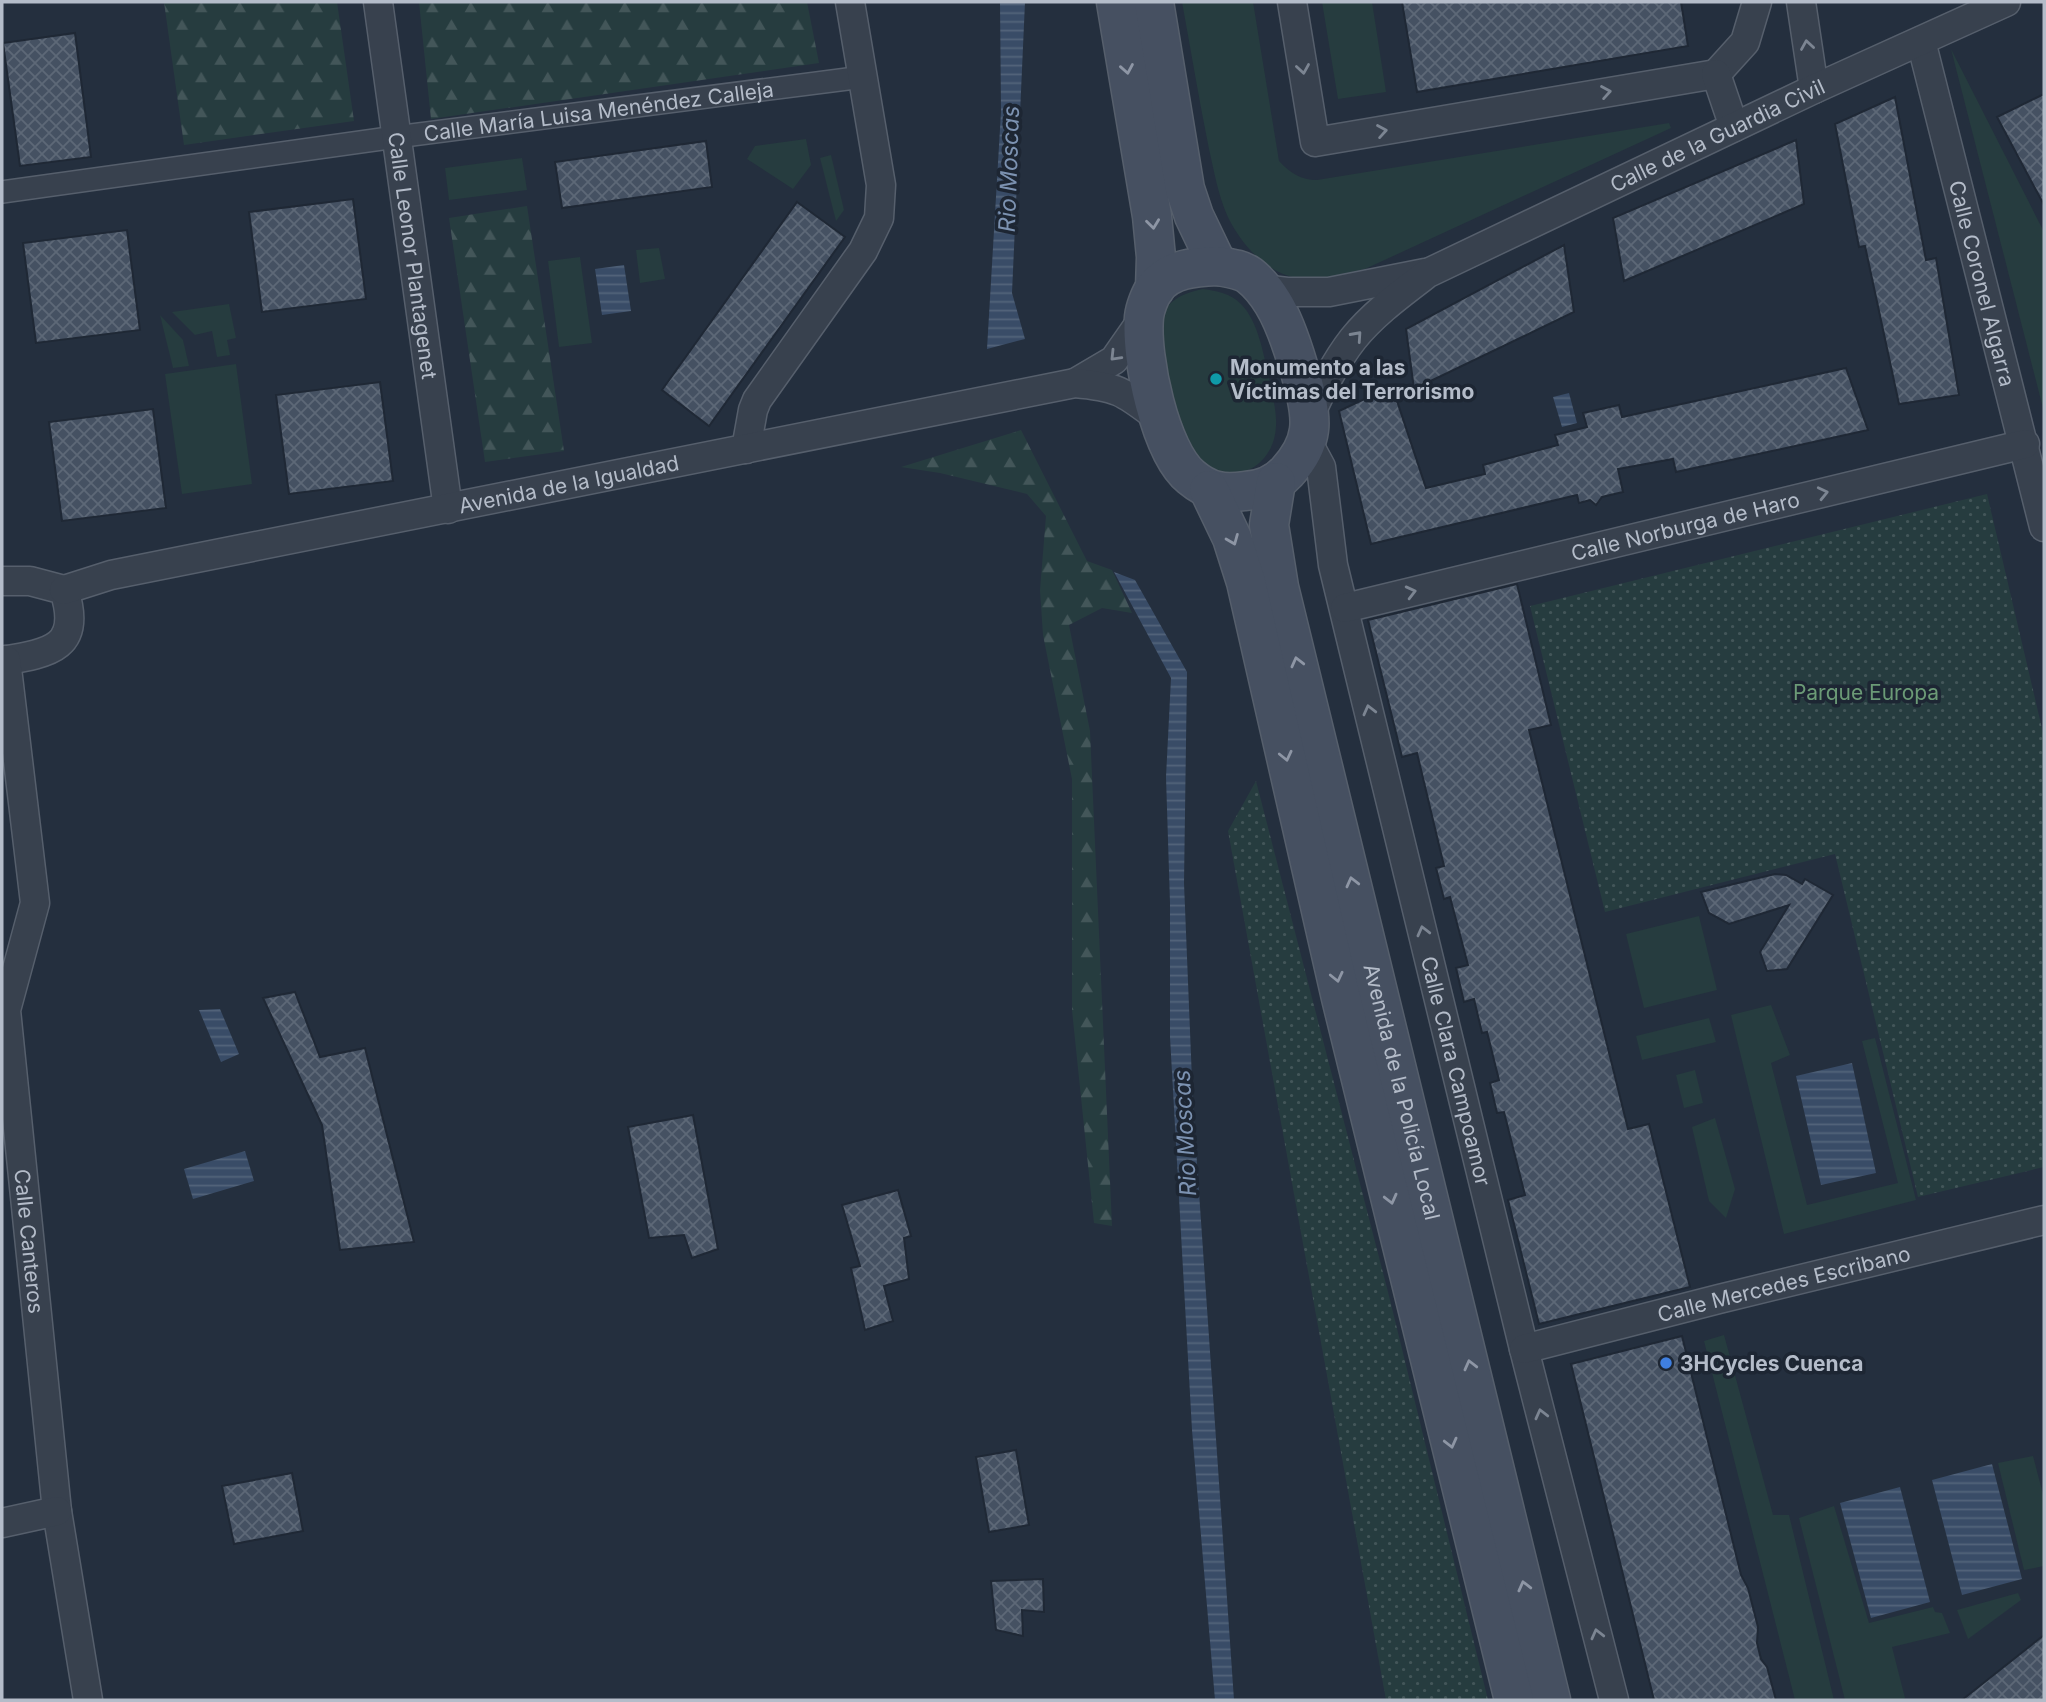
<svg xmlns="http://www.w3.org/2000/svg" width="2046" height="1702" font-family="Inter,sans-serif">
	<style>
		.forest { fill: url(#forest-firs) }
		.park { fill: url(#park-dots) }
		.garden { fill: #263c3f }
		.water { fill: url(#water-rules) }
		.building { fill: url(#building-cross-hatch); stroke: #1f2835; stroke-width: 2 }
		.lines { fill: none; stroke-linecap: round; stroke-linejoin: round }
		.pedestrian-casing { stroke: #565f6c; stroke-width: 24 }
		.minor-casing { stroke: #565f6c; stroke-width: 31 }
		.secondary-casing { stroke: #565f6c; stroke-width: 41 }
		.pedestrian { stroke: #38414e; stroke-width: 21 }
		.minor { stroke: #38414e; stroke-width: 28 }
		.secondary { stroke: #465061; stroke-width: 38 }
		.oneway { stroke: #7c8592 }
		.oneway2 { stroke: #8e96a5 }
		.culture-dot { fill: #0f9aa8; stroke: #1d2633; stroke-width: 2.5 }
		.shop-dot { fill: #3f7fe0; stroke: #1d2633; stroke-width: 2.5 }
		.labels { text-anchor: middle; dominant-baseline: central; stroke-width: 7; stroke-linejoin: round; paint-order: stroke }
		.street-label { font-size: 21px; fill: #b4bcc9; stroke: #1d2633 }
		.poi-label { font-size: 21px; font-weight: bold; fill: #b4bcc9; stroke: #1d2633; text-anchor: start }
		.park-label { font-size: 21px; fill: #6b9a76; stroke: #1d2633 }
		.water-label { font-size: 23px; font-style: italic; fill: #7c92b1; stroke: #1d2633 }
	</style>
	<defs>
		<pattern id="forest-firs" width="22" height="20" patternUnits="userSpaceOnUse" patternTransform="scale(1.75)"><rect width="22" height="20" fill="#263c3f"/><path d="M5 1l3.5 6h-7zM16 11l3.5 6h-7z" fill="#435659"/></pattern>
		<pattern id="park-dots" width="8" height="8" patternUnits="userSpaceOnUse" patternTransform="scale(1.75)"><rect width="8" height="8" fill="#263c3f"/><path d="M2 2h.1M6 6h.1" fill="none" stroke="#435659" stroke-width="1.8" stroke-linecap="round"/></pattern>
		<pattern id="water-rules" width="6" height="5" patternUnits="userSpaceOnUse" patternTransform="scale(1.75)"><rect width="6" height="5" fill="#394c67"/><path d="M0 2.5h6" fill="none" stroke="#53647b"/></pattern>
		<pattern id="building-cross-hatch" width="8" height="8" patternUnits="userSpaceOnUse" patternTransform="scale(1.75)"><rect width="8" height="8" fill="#455162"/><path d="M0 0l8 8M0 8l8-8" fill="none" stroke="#5d6877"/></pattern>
	</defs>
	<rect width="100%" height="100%" fill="#242f3e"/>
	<g class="forest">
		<polygon points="164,2 337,2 354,121 184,145"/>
		<polygon points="419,2 807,2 819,63 431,119"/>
		<polygon points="527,206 564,451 485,462 449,218"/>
		<polygon points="1021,430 1087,561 1112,570 1132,613 1102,608 1069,625 1090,731 1112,1226 1094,1223 1072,1010 1072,779 1043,635 1040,590 1046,516 1027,494 940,473 901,467"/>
	</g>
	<g class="park">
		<polygon points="1987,494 2044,737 2044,1167 1918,1197 1835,854 1605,912 1530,606"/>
		<polygon points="1256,781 1389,1296 1488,1700 1386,1700 1228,831"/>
	</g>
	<g class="garden">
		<path d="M1182,2h71l26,159c11,12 22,19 38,19l352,-57 2,5 -306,141c-21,4 -48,13 -69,9 -31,-6 -56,-35 -69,-63 -9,-21 -13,-44 -18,-66 -10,-49 -18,-98 -27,-147z"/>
		<polygon points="1322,2 1372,2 1386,92 1338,99"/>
		<polygon points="1951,49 2044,232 2044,412"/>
		<polygon points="806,139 811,165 793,189 747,159 755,146"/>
		<polygon points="831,155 844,210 836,221 820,158"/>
		<polygon points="522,158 527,190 449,200 445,168"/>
		<polygon points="659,248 665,279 640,283 636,250"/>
		<polygon points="580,257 592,343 559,347 548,261"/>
		<path d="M1203,289c14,2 27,4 38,15 17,17 23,51 28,75 3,15 8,32 7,47 -1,29 -23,50 -51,48 -12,-2 -35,-14 -41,-24 -4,-8 -5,-22 -7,-31 -7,-30 -14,-59 -21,-88 7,-27 21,-37 47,-42z"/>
		<polygon points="229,304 236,338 227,340 230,355 217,357 212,331 195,335 172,312"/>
		<polygon points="160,315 183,340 189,366 173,368"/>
		<polygon points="236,364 252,484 182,494 165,374"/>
		<polygon points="1699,916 1717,990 1644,1008 1626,934"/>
		<polygon points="1771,1005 1790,1055 1771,1063 1807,1205 1898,1183 1862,1041 1875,1038 1916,1200 1784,1234 1731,1015"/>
		<polygon points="1709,1018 1716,1042 1642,1060 1636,1036"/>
		<polygon points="1695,1070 1703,1103 1684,1108 1676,1075"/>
		<polygon points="1715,1118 1735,1189 1726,1218 1709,1201 1692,1127"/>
		<polygon points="1724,1335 1773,1515 1789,1515 1834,1700 1795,1700 1704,1341"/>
		<polygon points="2033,1456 2044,1498 2044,1566 2024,1570 1998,1463"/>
		<polygon points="1834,1506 1869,1623 1933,1607 1935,1612 1942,1613 1950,1633 1892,1647 1905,1698 1902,1700 1845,1700 1799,1518"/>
		<polygon points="2018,1593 2021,1600 1968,1639 1957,1610"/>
	</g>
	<g class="water">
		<polygon points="1000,2 1025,2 1012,293 1025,339 987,349 1001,112"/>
		<polygon points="624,265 631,311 602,315 595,269"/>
		<polygon points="1569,393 1577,423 1562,427 1553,397"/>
		<polygon points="1114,572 1135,580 1187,672 1184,883 1193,1105 1234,1700 1215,1700 1192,1430 1170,1037 1170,903 1166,777 1171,678"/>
		<polygon points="220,1009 239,1054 221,1062 199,1010"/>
		<polygon points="1852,1063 1876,1173 1821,1185 1796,1076"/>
		<polygon points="245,1151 254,1181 193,1199 184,1169"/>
		<polygon points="1992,1464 2022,1579 1962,1595 1932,1480"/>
		<polygon points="1900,1487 1930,1602 1871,1618 1840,1503"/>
	</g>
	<g class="building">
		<polygon points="1402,2 1681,2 1688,46 1417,92"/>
		<polygon points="75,33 91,157 20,166 3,43"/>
		<polygon points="2044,94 2044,205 1997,117"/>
		<polygon points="1895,97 1926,260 1936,258 1959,395 1899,404 1865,246 1859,247 1835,124"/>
		<polygon points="1796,140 1804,204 1624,281 1613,218"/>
		<polygon points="706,141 712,187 562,208 555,162"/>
		<polygon points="353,199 366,299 262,312 249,212"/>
		<polygon points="797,202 845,237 709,426 662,390"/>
		<polygon points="127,230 140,330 36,343 23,243"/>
		<polygon points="1564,245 1574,312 1414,389 1406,329"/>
		<polygon points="1846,368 1868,430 1676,472 1673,459 1618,469 1623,492 1602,497 1596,505 1590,500 1579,503 1577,495 1371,544 1339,411 1392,386 1426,488 1485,474 1483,465 1558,445 1555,435 1587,427 1583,413 1619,405 1622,417"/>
		<polygon points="380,382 393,481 289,494 276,395"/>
		<polygon points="153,409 166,508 62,521 49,422"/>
		<polygon points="1517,584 1551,725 1529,730 1628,1129 1649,1124 1690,1287 1539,1324 1508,1200 1525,1195 1504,1112 1497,1113 1490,1083 1499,1080 1487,1032 1482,1033 1474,999 1464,1002 1456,968 1468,965 1450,897 1444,899 1436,868 1444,866 1417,753 1402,757 1368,620"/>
		<polygon points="1775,874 1786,875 1802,884 1805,879 1833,895 1787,969 1767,971 1760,952 1789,905 1729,924 1709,913 1701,892"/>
		<polygon points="295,992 320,1057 365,1048 414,1242 340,1250 322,1125 263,998"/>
		<polygon points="693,1115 718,1249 692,1258 684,1235 649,1238 628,1127"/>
		<polygon points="898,1190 911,1236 904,1238 909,1279 884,1286 893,1321 865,1330 851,1268 860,1266 842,1205"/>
		<polygon points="1682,1336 1741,1575 1748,1588 1758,1627 1757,1643 1761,1659 1767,1667 1776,1700 1654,1700 1571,1364"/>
		<polygon points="1016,1450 1029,1525 989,1532 976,1457"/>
		<polygon points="292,1473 303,1531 234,1544 222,1486"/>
		<polygon points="1043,1579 1044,1612 1022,1610 1023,1636 996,1630 991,1581"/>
		<polygon points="2044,1635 2044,1700 1962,1700"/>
	</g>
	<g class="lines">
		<g class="pedestrian-casing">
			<g id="pedestrian">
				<path id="s1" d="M2,192l394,-55 467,-60"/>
			</g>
		</g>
		<g class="minor-casing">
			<g id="minor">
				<path id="s2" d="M378,2l70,507"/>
				<polyline points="1292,2 1315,142 1716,74"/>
				<polyline points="1801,2 1814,89"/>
				<path id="s3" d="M1921,41l123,486"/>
				<polyline points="1716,74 1745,42 1757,2"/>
				<polyline points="1716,74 1734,127"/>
				<polyline points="1263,289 1287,292 1329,292 1425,273"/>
				<polyline points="1075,383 1114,360 1144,317"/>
				<path id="s4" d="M1310,415c12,-26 25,-53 43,-76 21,-26 49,-46 75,-66l386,-184 192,-87"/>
				<path id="s5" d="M1307,441l14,26 12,98 191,784 90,351"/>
				<polyline points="746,449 753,410 757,400 863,251 879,218 881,185 850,2"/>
				<path d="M2,581h28l34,9c19,58 -14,63 -62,71"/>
				<path id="s6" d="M64,590l47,-15 964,-192c46,4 50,10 86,37"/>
				<path id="s7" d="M1345,608l680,-164"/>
				<path id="s8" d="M6,660l29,243 -29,107 51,501 31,189"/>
				<path id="s9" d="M1524,1349l195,-50 325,-79"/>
				<polyline points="2,1523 57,1511"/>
			</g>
		</g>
		<g class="secondary-casing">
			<g id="secondary">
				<polyline points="1116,2 1152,216 1156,257 1155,289"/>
				<polyline points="1154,2 1185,189 1194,216 1218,266"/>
				<path d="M1218,266c11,2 22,3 31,9 9,7 18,18 24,28 15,24 40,100 36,127 -2,16 -11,30 -22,42 -11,12 -25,18 -42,19 -22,3 -36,1 -54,-14 -31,-25 -51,-121 -47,-160 1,-9 6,-22 11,-29 15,-20 41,-21 63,-22z"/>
				<path id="s10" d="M1276,482l-7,43 10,62 272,1113"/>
				<polyline points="1209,490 1232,538 1246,582 1341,998 1514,1700"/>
			</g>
		</g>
		<use href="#pedestrian" class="pedestrian"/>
		<use href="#minor" class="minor"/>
		<use href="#secondary" class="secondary"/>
	</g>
	<defs><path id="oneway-chevron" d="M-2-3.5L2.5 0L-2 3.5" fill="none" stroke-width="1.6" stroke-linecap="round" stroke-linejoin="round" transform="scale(1.75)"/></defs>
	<g class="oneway">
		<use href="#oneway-chevron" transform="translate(1807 45) rotate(-99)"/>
		<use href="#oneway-chevron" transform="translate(1303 69) rotate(81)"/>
		<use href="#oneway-chevron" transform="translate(1606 92) rotate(-10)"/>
		<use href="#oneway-chevron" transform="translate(1382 131) rotate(-10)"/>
		<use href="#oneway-chevron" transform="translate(1357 336) rotate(-48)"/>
		<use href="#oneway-chevron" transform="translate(1115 356) rotate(134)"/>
		<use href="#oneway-chevron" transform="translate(1823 493) rotate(-13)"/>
		<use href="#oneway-chevron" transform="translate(1411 592) rotate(-14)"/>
		<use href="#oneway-chevron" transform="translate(1369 710) rotate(-104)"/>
		<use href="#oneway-chevron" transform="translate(1423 931) rotate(-104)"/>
		<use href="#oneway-chevron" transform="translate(1541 1414) rotate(-104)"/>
		<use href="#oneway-chevron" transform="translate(1597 1634) rotate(-104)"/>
	</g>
	<g class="oneway2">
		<use href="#oneway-chevron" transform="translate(1127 69) rotate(80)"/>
		<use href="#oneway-chevron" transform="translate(1153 224) rotate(83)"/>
		<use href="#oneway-chevron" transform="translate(1233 540) rotate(68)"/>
		<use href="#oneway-chevron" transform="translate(1297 662) rotate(-104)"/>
		<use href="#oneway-chevron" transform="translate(1286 756) rotate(77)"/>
		<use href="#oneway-chevron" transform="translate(1352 882) rotate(-104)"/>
		<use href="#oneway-chevron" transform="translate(1337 977) rotate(77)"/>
		<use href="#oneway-chevron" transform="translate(1391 1199) rotate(76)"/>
		<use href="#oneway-chevron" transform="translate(1470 1365) rotate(-104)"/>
		<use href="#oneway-chevron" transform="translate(1451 1443) rotate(76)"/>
		<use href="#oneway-chevron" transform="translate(1524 1586) rotate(-104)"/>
	</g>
	<circle class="culture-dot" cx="1216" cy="379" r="7"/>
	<circle class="shop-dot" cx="1666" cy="1363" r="7"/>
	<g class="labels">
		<g class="street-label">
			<text stroke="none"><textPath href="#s1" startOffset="602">Calle María Luisa Menéndez Calleja</textPath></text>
			<text stroke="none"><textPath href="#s4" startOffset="508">Calle de la Guardia Civil</textPath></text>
			<text stroke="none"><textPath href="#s2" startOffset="256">Calle Leonor Plantagenet</textPath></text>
			<text stroke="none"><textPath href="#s3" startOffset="250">Calle Coronel Algarra</textPath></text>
			<text stroke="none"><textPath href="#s6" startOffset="516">Avenida de la Igualdad</textPath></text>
			<text stroke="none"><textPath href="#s7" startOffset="350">Calle Norburga de Haro</textPath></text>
			<text stroke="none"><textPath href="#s5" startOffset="649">Calle Clara Campoamor</textPath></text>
			<text stroke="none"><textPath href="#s10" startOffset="626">Avenida de la Policía Local</textPath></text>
			<text stroke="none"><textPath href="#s8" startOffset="588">Calle Canteros</textPath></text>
			<text stroke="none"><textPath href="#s9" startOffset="268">Calle Mercedes Escribano</textPath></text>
		</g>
		<g class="poi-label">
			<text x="1230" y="367">Monumento a las<tspan x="1230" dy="24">Víctimas del Terrorismo</tspan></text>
			<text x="1680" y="1363">3HCycles Cuenca</text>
		</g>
		<g class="park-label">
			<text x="1866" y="692">Parque Europa</text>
		</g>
		<g class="water-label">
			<text transform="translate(1009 169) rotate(-88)">Rio Moscas</text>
			<text transform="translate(1185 1133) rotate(-93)">Rio Moscas</text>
		</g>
	</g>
	<rect width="2046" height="1702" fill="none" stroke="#b4bcc9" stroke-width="7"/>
</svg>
